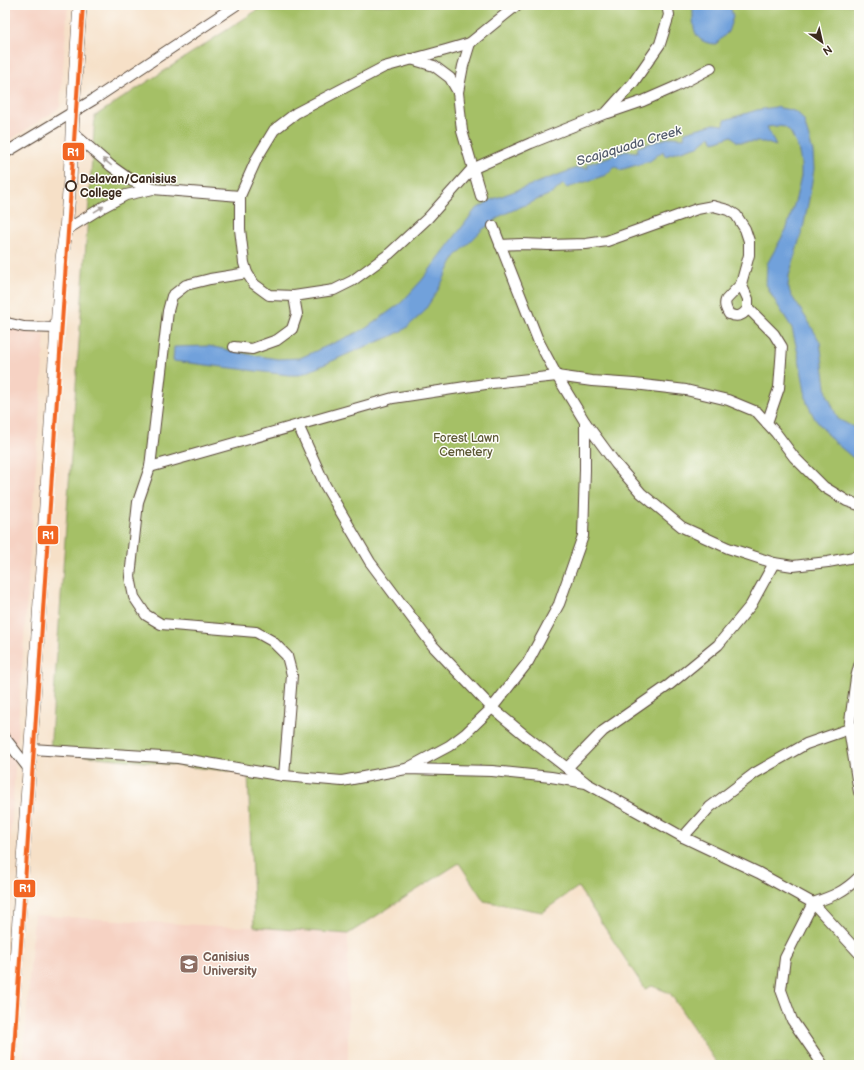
<svg xmlns="http://www.w3.org/2000/svg" width="864" height="1070" font-family="'Balsamiq Sans',sans-serif">
	<style>
		.built { fill: #f6d2c3 }
		.green { fill: #a5c066; stroke: #707542 }
		.water { fill: #71a1db; stroke: #56667c }
		.lines { fill: none; stroke-linecap: round; stroke-linejoin: round }
		.minor-casing { stroke: #574537; stroke-width: 12 }
		.major-casing { stroke: #574537; stroke-width: 14 }
		.minor { stroke: #fff; stroke-width: 10 }
		.major { stroke: #fff; stroke-width: 13 }
		.rail-1-casing { stroke: #fdfcf7; stroke-width: 7 }
		.rail-1 { stroke: #f26522; stroke-width: 4 }
		.oneway { fill: #a79f9a }
		.stop-dot { fill: #fdfcf7; stroke: #3b2a1e; stroke-width: 2 }
		.labels { text-anchor: middle; dominant-baseline: central; stroke-width: 3; stroke-linejoin: round; paint-order: stroke }
		.stop-label { font-size: 12px; font-weight: bold; fill: #3b2a1e; stroke: #fdfcf7; text-anchor: start }
		.park-label { font-size: 12px; fill: #5b5734; stroke: #fdfcf7 }
		.education-label { font-size: 12px; font-weight: bold; fill: #785e54; stroke: #fdfcf7; text-anchor: start }
		.water-label { font-size: 13px; font-style: italic; fill: #515a6a; stroke: #fdfcf7 }
		.line-badge { stroke: #fdfcf7; stroke-width: 1.5 }
		.badge-label { font-size: 11px; text-anchor: middle; font-weight: bold; fill: #fff }
	</style>
	<rect width="100%" height="100%" fill="#fdfcf7"/>
	<filter id="ink" filterUnits="userSpaceOnUse"><feTurbulence type="fractalNoise" baseFrequency=".025" numOctaves="2"/><feDisplacementMap in="SourceGraphic" scale="8" xChannelSelector="R" yChannelSelector="G"/><feConvolveMatrix kernelMatrix="1 2 1 2 8 2 1 2 1" color-interpolation-filters="sRGB"/></filter>
	<filter id="wash" filterUnits="userSpaceOnUse"><feTurbulence type="fractalNoise" baseFrequency=".012" numOctaves="4" result="noise"/><feDisplacementMap in="SourceGraphic" scale="16" xChannelSelector="R" yChannelSelector="G"/><feGaussianBlur stdDeviation="0.9" result="paint"/><feColorMatrix in="noise" values="0 0 0 0 0 0 0 0 0 0 0 0 0 0 0 0 0 1.4 0 .05"/><feComposite in="paint" operator="in"/></filter>
	<g filter="url(#wash)">
		<rect width="100%" height="100%" fill="#f6e0c7"/>
		<g class="built">
			<polygon points="5,5 68,5 60,107 58,109 5,143"/>
			<polygon points="5,327 26,332 45,335 5,916"/>
			<polygon points="34,915 218,926 254,927 348,934 348,1065 23,1065"/>
		</g>
		<polygon class="green" points="265,5 859,5 859,1065 718,1065 670,993 652,986 645,989 578,887 542,912 484,901 459,863 348,934 254,927 248,773 50,752 95,116"/>
		<g class="water">
			<path d="M692,5h38l3,12 -5,15 -12,12c-24,-1 -23,-17 -23,-36z"/>
			<polygon points="775,107 791,110 798,113 804,121 813,152 814,169 809,199 804,224 789,276 788,286 791,295 810,324 820,342 827,394 838,419 859,430 859,463 832,440 815,419 807,403 799,358 792,328 772,296 766,284 767,264 787,228 796,198 801,176 801,163 798,148 791,133 785,127 777,126 767,127 776,146 764,142 737,142 732,136 714,142 710,136 698,146 665,156 663,151 650,161 620,170 615,166 606,175 567,188 563,184 553,193 502,215 482,230 455,257 438,290 423,313 405,329 390,337 359,349 312,370 299,375 289,375 173,361 174,347 209,346 252,355 278,359 300,358 365,329 401,303 422,280 475,210 491,200 547,179 577,168 588,168 588,164 626,151 637,152 638,147 671,137 684,138 685,132 714,124 724,125 725,120 757,110"/>
		</g>
	</g>
	<g filter="url(#ink)">
		<g class="lines">
			<g class="minor-casing">
				<g id="minor">
					<polyline points="517,5 470,43 446,50 384,67 296,113 274,130 257,158 240,196 240,229 244,263 247,273 254,284 269,295 294,296 334,290 352,281 389,254 428,218 472,169 531,143 606,113 633,83 660,44 669,15 667,5"/>
					<polyline points="470,43 463,66 458,92 462,131 481,196"/>
					<polyline points="411,59 434,66 450,78 458,92"/>
					<polyline points="608,113 643,101 675,87 711,68"/>
					<polyline points="72,132 111,166 132,181 153,189 240,196"/>
					<polyline points="5,153 93,100 236,5"/>
					<polyline points="493,226 538,340 557,376 585,422 616,464 641,493 682,527 728,548 774,563 793,566 828,562 859,556"/>
					<polyline points="66,230 103,207 126,195 153,189"/>
					<path d="M500,245l22,-1 26,1 38,-1 21,-3 90,-32 16,-3 15,4 8,5 9,14 4,12v14l-8,29 -15,16c-2,5 0,9 3,14 9,4 14,2 19,-6v-9l-7,-15"/>
					<polyline points="247,273 210,279 186,285 172,296 168,311 150,467 138,502 130,577 134,597 146,615 161,624 256,632 272,641 287,656 292,675 284,776"/>
					<polyline points="748,308 774,334 782,347 779,388 767,423"/>
					<polyline points="5,321 7,323 24,327 57,328"/>
					<polyline points="234,347 252,349 277,340 292,329 297,314 294,296"/>
					<polyline points="298,425 325,485 370,562 433,646 492,708 527,737 585,782"/>
					<polyline points="150,467 393,398 492,383 557,376 592,381 634,384 686,390 728,400 757,412 776,433 794,457 824,487 847,501 859,505"/>
					<polyline points="859,666 856,678 849,729 859,792"/>
					<polyline points="5,738 29,769"/>
					<polyline points="31,749 178,758 284,776 342,781 406,769 492,771 551,777 586,783 683,837 759,873 813,903 859,953"/>
					<polyline points="408,768 449,746 465,734 492,708 528,662 559,604 583,536 585,470 585,422"/>
					<polyline points="567,768 603,731 669,685 718,645 751,605 774,563"/>
					<polyline points="683,837 710,807 755,773 806,744 849,729 859,727"/>
					<path d="M823,1065l-31,-45 -11,-30 4,-32 28,-55c20,-7 31,-11 46,-26"/>
				</g>
			</g>
			<g class="major-casing">
				<polyline id="major" points="9,1065 33,714 57,328 62,259 66,230 70,180 73,111 80,5"/>
			</g>
			<use href="#minor" class="minor"/>
			<use href="#major" class="major"/>
			<g class="rail-1-casing">
				<polyline id="rail-1" points="13,1065 83,5"/>
			</g>
			<use href="#rail-1" class="rail-1"/>
		</g>
		<defs><path id="oneway-solid" d="M-6-.8H1V-3.2L6.5 0L1 3.2V.8H-6Z"/></defs>
		<g class="oneway">
			<use href="#oneway-solid" transform="translate(107 162) rotate(-141)"/>
			<use href="#oneway-solid" transform="translate(99 209) rotate(-31)"/>
		</g>
	</g>
	<defs>
		<g id="university-square" transform="scale(1)"><rect x="-9" y="-9" width="18" height="18" rx="4" fill="#8d6e63" stroke="#fdfcf7"/><path d="M0-5L7-2L0 1L-7-2ZM-4 1L0 2.5L4 1V4Q0 6-4 4Z" fill="#fff"/></g>
	</defs>
	<g fill-rule="evenodd">
		<use href="#university-square" x="189" y="964"/>
	</g>
	<circle class="stop-dot" cx="71" cy="186" r="5"/>
	<g class="labels">
		<g class="stop-label">
			<text x="80" y="179">Delavan/Canisius<tspan x="80" dy="14">College</tspan></text>
		</g>
		<g class="park-label">
			<text x="466" y="438">Forest Lawn<tspan x="466" dy="14">Cemetery</tspan></text>
		</g>
		<g class="education-label">
			<text x="203" y="957">Canisius<tspan x="203" dy="14">University</tspan></text>
		</g>
		<g class="water-label">
			<text transform="translate(629 146) rotate(-17)">Scajaquada Creek</text>
		</g>
	</g>
	<g class="line-badge">
		<rect x="62" y="142" width="23" height="19" rx="4" fill="#f26522"/>
		<rect x="37" y="525" width="22" height="20" rx="4" fill="#f26522"/>
		<rect x="13" y="879" width="23" height="19" rx="4" fill="#f26522"/>
	</g>
	<g class="badge-label">
		<text x="73" y="156">R1</text>
		<text x="48" y="539">R1</text>
		<text x="25" y="892">R1</text>
	</g>
	<rect width="864" height="1070" fill="none" stroke="#fdfcf7" stroke-width="20"/>
	<g transform="translate(822 42) rotate(146)" stroke="#fdfcf7" stroke-width="3" paint-order="stroke">
	<path d="M0-3L7 15L0 10L-7 15Z" fill="#3b2a1e"/>
	<text y="-6" font-size="11" font-weight="bold" text-anchor="middle" fill="#3b2a1e">N</text>
	</g>
</svg>
